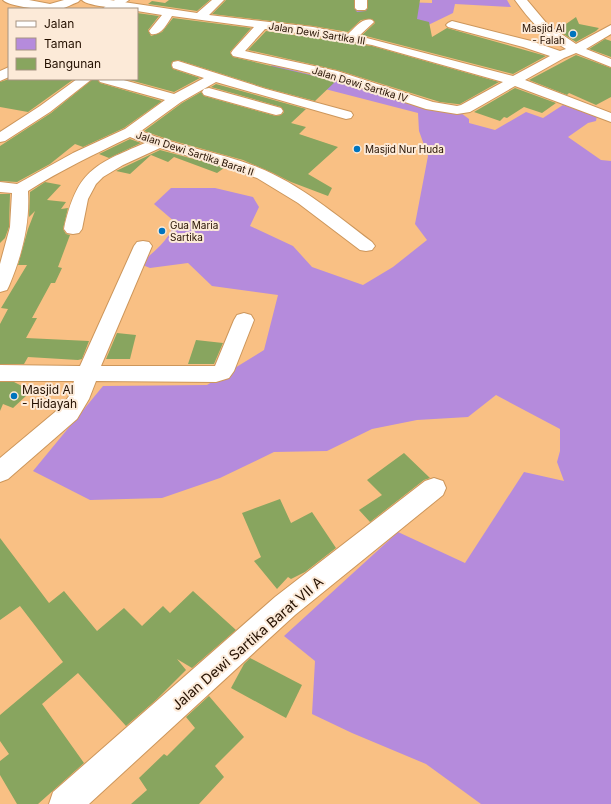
<svg xmlns="http://www.w3.org/2000/svg" width="611" height="804" font-family="Inter,sans-serif">
	<style>
		.green { fill: #b58bdc }
		.building { fill: #88a55f }
		.lines { fill: none; stroke-linecap: round; stroke-linejoin: round }
		.street-casing { stroke: #cd965b; stroke-width: 2 }
		.secondary-casing { stroke: #cd965b; stroke-width: 2 }
		.street { fill: #fff; fill-rule: evenodd }
		.secondary { fill: #fff; fill-rule: evenodd }
		.poi-dot { fill: #0074be; stroke: #fcead8; stroke-width: 1.5 }
		.labels { text-anchor: middle; dominant-baseline: central; stroke-width: 4; stroke-linejoin: round; paint-order: stroke }
		.far-poi-label { font-size: 10px; fill: #241000; stroke: #fcead8; text-anchor: start }
		.far-street-label { font-size: 10px; fill: #241000; stroke: #fcead8 }
		.poi-label { font-size: 12px; fill: #241000; stroke: #fcead8; text-anchor: start }
		.near-street-label { font-size: 14px; fill: #241000; stroke: #fcead8 }
	</style>
	<rect width="100%" height="100%" fill="#f9c084"/>
	<g class="green">
		<polygon points="288,0 354,4 356,9 401,10 401,2 432,3 432,0 507,0 511,7 455,4 453,13 420,29 352,12"/>
		<path d="M272,65l61,15 103,31 25,2 8,6v4l26,7 31,-18 17,6 20,-13 34,11 -1,5 -8,2 -20,14 33,23 10,1v643h-130l-55,-40 -74,-31 -40,-19 3,-53 -31,-25 114,-104 67,31 59,-91 40,9 -7,-19 3,-11v-22l-64,-34 -28,22 -51,3 -45,9 -45,22 -53,1 -54,26 -58,20 -72,2 -57,-29 70,-85 104,-1 57,-35 14,-55 -66,-9 -24,-23 -38,5 -10,-4c14,-13 29,-23 35,-42l-21,-18 17,-16h44l38,9 6,10 -9,19 43,20 19,21 51,18 30,-18 34,-27 -12,-16 13,-68 -9,-25 -1,-18 -155,-40z"/>
	</g>
	<g class="building">
		<polygon points="169,0 210,0 197,11 148,4 152,1 165,3"/>
		<polygon points="226,0 354,0 354,8 357,12 366,11 368,8 368,0 420,0 417,19 429,22 432,37 447,28 546,56 513,74 362,35 375,23 372,19 361,20 348,32 313,26 212,14"/>
		<polygon points="137,13 159,16 148,30 151,36 162,32 173,18 251,28 230,52 233,57 336,81 315,101 266,88 178,60 172,62 171,65 173,69 200,78 174,92 126,79 137,79"/>
		<polygon points="576,17 579,24 599,28 596,31 576,42 560,32 566,24"/>
		<polygon points="266,31 372,46 499,82 460,104 457,104 440,102 337,70 248,50"/>
		<polygon points="605,39 611,41 611,57 589,49"/>
		<polygon points="576,55 611,68 611,97 596,105 569,93 567,95 529,80"/>
		<polygon points="9,79 74,79 28,112 0,107 0,82"/>
		<polygon points="93,79 97,79 100,83 162,101 124,128 83,147 75,144 50,164 17,182 0,181 0,146 51,113"/>
		<polygon points="216,84 306,109 291,123 306,127 299,134 338,147 308,174 332,188 328,196 291,182 273,173 243,160 170,140 144,131 182,103 201,92 204,96 276,116 281,115 284,112 281,107 211,87"/>
		<polygon points="515,88 556,103 542,113 524,107 507,118 504,117 500,121 474,112"/>
		<polygon points="130,139 141,143 109,158 99,154"/>
		<polygon points="160,150 220,166 224,168 217,173 174,157 168,162 151,155 130,174 116,171"/>
		<polygon points="45,182 61,185 47,200 66,202 61,209 68,208 63,229 66,234 70,235 58,267 62,268 55,283 51,283 32,318 37,318 26,338 89,341 82,359 78,360 28,357 24,364 0,364 0,324 8,309 1,308 27,265 18,265 28,229 35,211 29,217 30,192"/>
		<polygon points="0,194 10,194 9,227 5,238 0,243"/>
		<polygon points="117,333 136,335 130,359 106,359"/>
		<polygon points="196,340 223,343 214,364 188,364"/>
		<polygon points="0,382 14,382 28,389 24,394 27,395 13,408 3,404 0,411"/>
		<polygon points="404,453 430,478 424,480 370,522 359,510 382,495 367,480"/>
		<polygon points="280,499 291,523 312,512 336,548 305,572 291,579 288,577 277,589 254,561 261,557 242,513"/>
		<polygon points="0,538 49,603 64,591 97,631 124,608 142,626 163,606 170,613 193,591 236,630 192,668 177,659 186,670 156,700 126,726 78,673 42,704 84,763 38,804 17,804 0,775 0,761 9,754 0,741 0,715 63,662 20,606 0,620"/>
		<polygon points="250,658 302,685 286,718 231,688 244,664"/>
		<polygon points="209,696 244,737 215,766 224,777 199,804 131,804 147,790 139,778 164,754 167,756 195,728 186,717"/>
	</g>
	<g class="lines">
		<g class="street-casing">
			<g id="street">
				<path d="M3,0h26l21,4 14,-4h16l-2,2c-6,2 -12,6 -18,7 -10,2 -51,-2 -57,-9z"/>
				<path d="M82,0h28l87,13 15,-13h12l-15,15 104,12 35,7c7,-6 14,-17 24,-14l2,2 -15,14 154,40 37,-20 -27,-9 -75,-20 -2,-2 2,-2 4,-2 79,20 29,10 6,-2c-22,-13 -36,-28 -51,-49h12l21,25 28,19 35,-19v9l-25,15 25,10v8l-35,-14 -12,5 -39,22 86,33v9l-96,-36 -45,26 -13,2 -31,-5 -97,-32 -96,-21 -2,-3 2,-3 21,-23 -82,-11c-5,8 -11,20 -21,18l-2,-3 13,-16 -25,-4v-2c-10,0 -49,-2 -55,-9zM265,29l48,6 59,10 131,37 -42,23 -4,1 -24,-4 -96,-31 -92,-20z"/>
				<polygon points="355,0 367,0 367,8 365,10 357,10 355,8"/>
				<path d="M178,61l88,28 85,23 2,3 -2,3 -5,1 -130,-37 -35,20 -40,29c37,16 79,21 116,36 43,17 79,48 115,75l3,4 -3,4 -6,1 -6,-1 -62,-47 -41,-25 -37,-13 -60,-17 -37,17 -20,12 -7,7 -8,15 -6,30 -3,4 -6,1 -6,-1 -3,-4c13,-58 29,-64 81,-86l-15,-6c-35,17 -69,33 -102,54 2,34 -6,64 -19,95l-2,4 -7,2v-28l10,-37 2,-34 -12,-1v-10l17,2 56,-31 52,-24 40,-29 -65,-18 -2,-3h22l54,15 30,-16 -31,-10 -1,-3 1,-3z"/>
				<polygon points="77,79 92,79 50,112 5,141 0,142 0,132 40,106"/>
				<polygon points="209,88 281,108 283,111 281,114 276,115 204,95 202,92 204,89"/>
				<polygon points="143,241 149,242 152,246 101,366 215,366 234,320 237,315 244,313 251,315 254,320 234,371 229,378 216,382 96,381 89,399 77,419 8,479 0,482 0,458 61,407 69,396 74,381 0,381 0,365 80,366 134,246 137,242"/>
				<polygon points="434,478 443,481 446,488 443,495 295,615 89,804 49,804 53,792 275,597 425,481"/>
			</g>
		</g>
		<g class="secondary-casing">
			<g id="secondary">
				<polygon points="115,0 129,0 116,9 102,9"/>
				<polygon points="9,67 9,77 0,81 0,71"/>
			</g>
		</g>
		<use href="#street" class="street"/>
		<use href="#secondary" class="secondary"/>
	</g>
	<g class="poi-dot">
		<circle cx="573" cy="34" r="4"/>
		<circle cx="357" cy="149" r="4"/>
		<circle cx="162" cy="231" r="4"/>
		<circle cx="14" cy="396" r="4"/>
	</g>
	<g class="labels">
		<g class="far-poi-label">
			<text x="565" y="28" text-anchor="end">Masjid Al<tspan x="565" dy="12">- Falah</tspan></text>
			<text x="365" y="149">Masjid Nur Huda</text>
			<text x="170" y="225">Gua Maria<tspan x="170" dy="12">Sartika</tspan></text>
		</g>
		<g class="far-street-label">
			<text transform="translate(317 33) rotate(9)">Jalan Dewi Sartika III</text>
			<text transform="translate(360 84) rotate(17)">Jalan Dewi Sartika IV</text>
			<text transform="translate(195 153) rotate(18)">Jalan Dewi Sartika Barat II</text>
		</g>
		<g class="poi-label">
			<text x="22" y="389">Masjid Al<tspan x="22" dy="14">- Hidayah</tspan></text>
		</g>
		<g class="near-street-label">
			<text transform="translate(247 643) rotate(-41)">Jalan Dewi Sartika Barat VII A</text>
		</g>
	</g>
	<rect x="8" y="8" width="130" height="72" fill="#fcead8" stroke="#a69382"/>
	<rect x="16" y="21" width="20" height="6" fill="#ffffff" stroke="#a69382"/>
	<text x="44" y="28" font-size="12" fill="#241000">Jalan</text>
	<rect x="16" y="38" width="20" height="12" fill="#b58bdc" stroke="#a69382"/>
	<text x="44" y="48" font-size="12" fill="#241000">Taman</text>
	<rect x="16" y="58" width="20" height="12" fill="#88a55f" stroke="#a69382"/>
	<text x="44" y="68" font-size="12" fill="#241000">Bangunan</text>
</svg>
